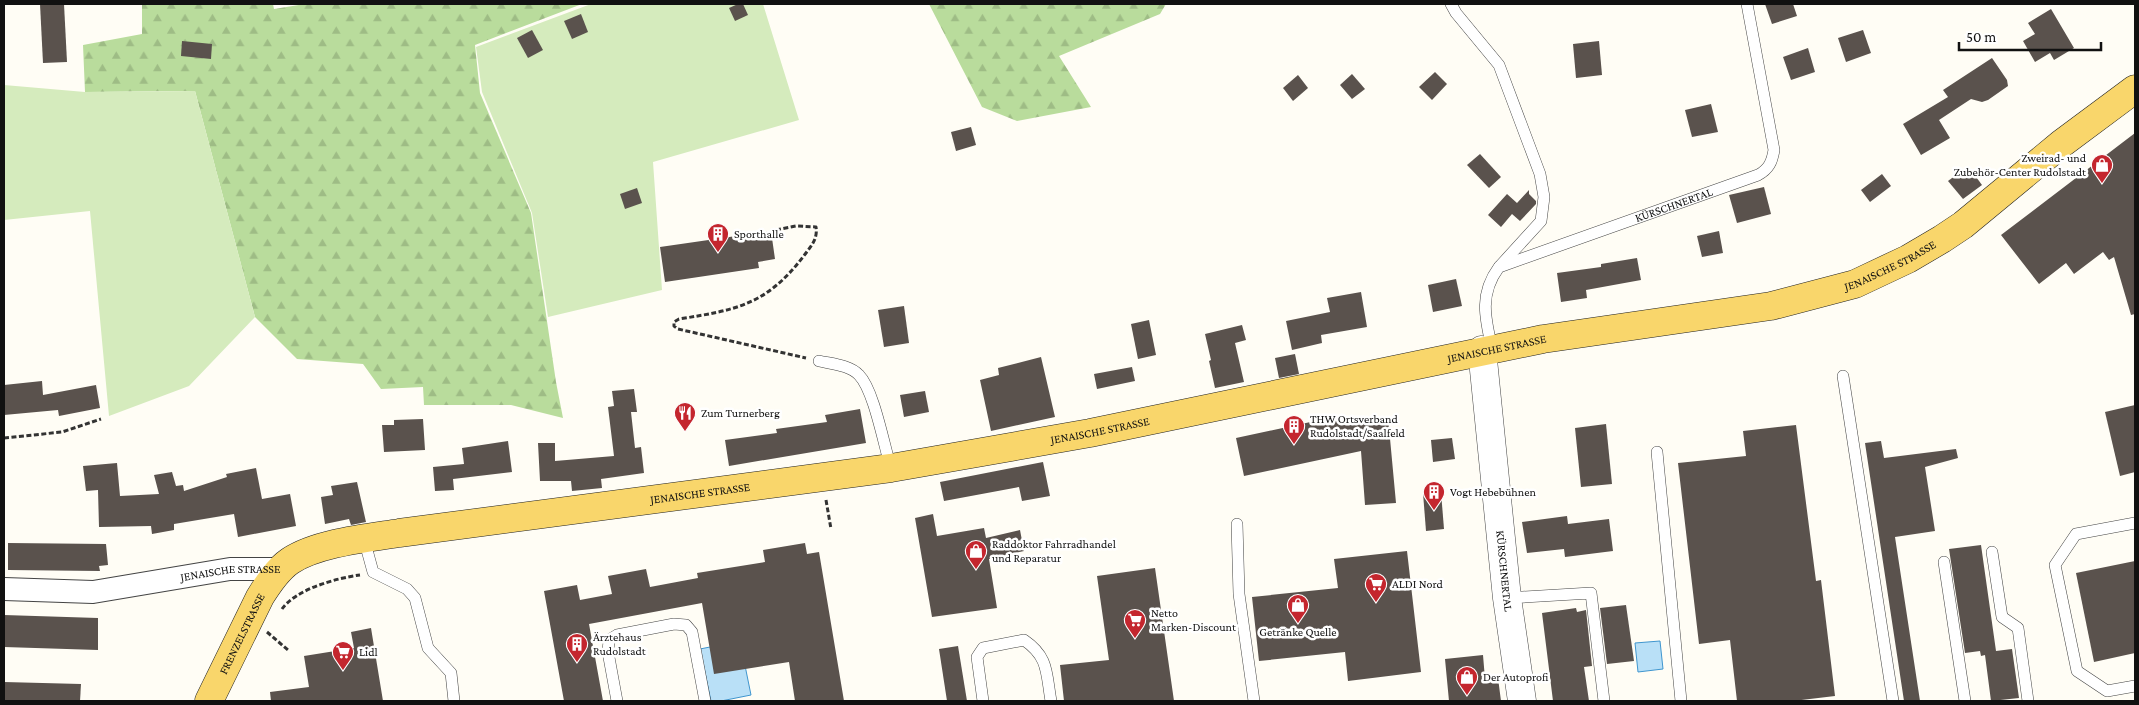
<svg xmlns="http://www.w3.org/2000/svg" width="2139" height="705" font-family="'Crimson Pro',serif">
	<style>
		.forest { fill: url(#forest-firs) }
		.park { fill: #d5ebbd }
		.water { fill: #b9e0f7; stroke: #3f96cf }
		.building { fill: #5a524d }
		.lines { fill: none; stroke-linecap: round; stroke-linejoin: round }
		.service-casing { stroke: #444; stroke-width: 12 }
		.minor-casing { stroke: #444; stroke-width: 24 }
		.tertiary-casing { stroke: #444; stroke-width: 29 }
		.primary-casing { stroke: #222; stroke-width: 29 }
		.path { stroke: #333; stroke-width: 3; stroke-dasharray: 5 2.5; stroke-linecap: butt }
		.service { stroke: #fff; stroke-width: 11 }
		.minor { stroke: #fff; stroke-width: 22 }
		.tertiary { stroke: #fff; stroke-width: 28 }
		.primary { stroke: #f9d66b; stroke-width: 28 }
		.labels { text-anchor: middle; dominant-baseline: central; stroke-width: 5; stroke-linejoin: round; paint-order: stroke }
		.poi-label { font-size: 12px; fill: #111; stroke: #fff; text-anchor: start }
		.street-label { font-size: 12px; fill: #111; stroke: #fff }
	</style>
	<defs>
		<pattern id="forest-firs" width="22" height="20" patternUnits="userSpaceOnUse" patternTransform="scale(1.25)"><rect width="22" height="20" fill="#b9dc9c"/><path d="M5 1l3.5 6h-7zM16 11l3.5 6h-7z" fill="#9ebc85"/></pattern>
	</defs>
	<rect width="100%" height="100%" fill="#fffdf5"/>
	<g class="forest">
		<polygon points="142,4 273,4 274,9 305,4 582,4 475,45 480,93 531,213 556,382 563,418 511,405 424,405 423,387 381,389 363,364 297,359 255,317 195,91 85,92 83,45 142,34"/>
		<polygon points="929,4 1166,4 1160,14 1059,56 1091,107 1017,121 982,107"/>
	</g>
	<g class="park">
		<polygon points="591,4 763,4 799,120 653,162 662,290 548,317 532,213 482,92 476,47"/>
		<polygon points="4,85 85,92 195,91 255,317 189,386 109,416 90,211 4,220"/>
	</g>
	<g class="water">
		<polygon points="740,641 751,695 721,701 711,701 700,649"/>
		<polygon points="1660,641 1663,669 1638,672 1635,643"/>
	</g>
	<g class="building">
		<polygon points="40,4 64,4 67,62 43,63"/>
		<polygon points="738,4 743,4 748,15 735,21 729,8"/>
		<polygon points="1765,4 1793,4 1797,16 1772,24"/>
		<polygon points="2051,9 2074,48 2054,60 2050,53 2035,62 2023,41 2035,34 2028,23"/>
		<polygon points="581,14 588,32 572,39 564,21"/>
		<polygon points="532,30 543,50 528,58 517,38"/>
		<polygon points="1863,30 1871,53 1846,62 1838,38"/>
		<polygon points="182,41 212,44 211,59 181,56"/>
		<polygon points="1599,41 1602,75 1576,78 1573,44"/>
		<polygon points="1808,48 1815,72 1791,80 1783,57"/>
		<polygon points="1992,58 2007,80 2008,86 1988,100 1982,102 1971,99 1939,120 1950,138 1921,155 1903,124 1948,97 1943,90"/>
		<polygon points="1435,72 1447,84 1432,100 1419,87"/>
		<polygon points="1352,74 1365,89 1352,99 1340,85"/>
		<polygon points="1298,75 1308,88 1293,101 1283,88"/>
		<polygon points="1711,104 1718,132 1692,137 1685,110"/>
		<polygon points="971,127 976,145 956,151 951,132"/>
		<polygon points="2135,133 2135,314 2131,315 2114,257 2109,260 2103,252 2074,274 2066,263 2039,284 2001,235"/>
		<polygon points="1480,154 1501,177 1489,188 1467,165"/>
		<polygon points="1968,166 1982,185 1963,199 1948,181"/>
		<polygon points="1882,174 1891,186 1870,202 1861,190"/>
		<polygon points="1764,187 1771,214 1737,223 1729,195"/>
		<polygon points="637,188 642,203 625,209 620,194"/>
		<polygon points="1529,190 1529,194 1536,201 1536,204 1520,221 1512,214 1501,227 1488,215 1507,194 1517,203"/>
		<polygon points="771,231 775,259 758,262 759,268 665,282 660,247"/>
		<polygon points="1719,231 1723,253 1702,257 1697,236"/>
		<polygon points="1637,258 1641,280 1586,290 1587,298 1561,302 1557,273 1601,267 1601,264"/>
		<polygon points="1456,279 1462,306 1433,312 1428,285"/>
		<polygon points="1361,292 1367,327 1321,335 1322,343 1292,350 1286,321 1330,312 1327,298"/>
		<polygon points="904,306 909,343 884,347 878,310"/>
		<polygon points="1149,320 1156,355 1138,359 1131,324"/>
		<polygon points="1242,325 1246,340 1235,343 1244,382 1215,388 1209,361 1211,360 1205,334"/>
		<polygon points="1295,354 1299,374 1279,378 1275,358"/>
		<polygon points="1041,357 1055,417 991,431 980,380 999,375 998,368"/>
		<polygon points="1132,367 1135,381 1097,389 1094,374"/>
		<polygon points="42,381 43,395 96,385 100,408 59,416 58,410 4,415 4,385"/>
		<polygon points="634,389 637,412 631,412 635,448 641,447 644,473 601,479 602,488 572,491 571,481 540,481 538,443 555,443 555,461 614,456 608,407 614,406 612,391"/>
		<polygon points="925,391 929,412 904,417 900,395"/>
		<polygon points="2135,405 2135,472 2120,476 2105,412"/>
		<polygon points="860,409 866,443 729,466 725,440 777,433 776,429 827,422 825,415"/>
		<polygon points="1343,415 1344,421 1388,417 1396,503 1365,505 1361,451 1244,476 1236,438"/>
		<polygon points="423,419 425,450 384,452 382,425 394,425 394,420"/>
		<polygon points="1606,424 1612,484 1581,487 1575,428"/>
		<polygon points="1796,425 1816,581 1821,580 1835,696 1793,701 1737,701 1730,640 1699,644 1678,463 1746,456 1743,431"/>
		<polygon points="1452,438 1455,459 1433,462 1431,440"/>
		<polygon points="508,441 512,472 453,479 454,490 435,491 433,467 464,464 462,448"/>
		<polygon points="1881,441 1884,458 1956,449 1958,458 1925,467 1935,531 1895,537 1920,701 1904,701 1865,443"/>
		<polygon points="1043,462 1050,496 1022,501 1019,487 944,501 940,482"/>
		<polygon points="117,463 120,496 159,494 154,475 172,472 176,486 183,485 184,491 227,477 226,474 256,468 262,499 290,494 296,526 238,537 234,514 174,524 174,530 152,534 151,526 99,527 98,490 86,491 83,466"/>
		<polygon points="357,482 366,522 351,525 349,519 325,524 321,497 333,495 331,486"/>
		<polygon points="1441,492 1444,529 1426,531 1423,493"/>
		<polygon points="933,514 937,536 984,528 986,538 1020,530 1024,551 989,559 997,608 932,617 915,518"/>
		<polygon points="1567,516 1568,524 1609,519 1613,551 1565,557 1564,549 1527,553 1522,522"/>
		<polygon points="8,543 106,544 108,565 99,566 100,571 8,570"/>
		<polygon points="805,543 807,554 819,552 844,701 795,701 789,662 714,674 702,603 589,624 603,701 564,701 544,591 577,585 580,600 612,594 608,576 646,569 650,587 698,578 697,573 765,562 763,550"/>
		<polygon points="1981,545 1996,651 2012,649 2019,698 1991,701 1985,655 1981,656 1980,651 1965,653 1949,549"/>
		<polygon points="1407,551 1421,672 1348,681 1345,652 1259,661 1252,597 1338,588 1334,559"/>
		<polygon points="2135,561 2135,653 2094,662 2076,573"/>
		<polygon points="1155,568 1174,701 1064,701 1060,665 1109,660 1097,576"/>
		<polygon points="1626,605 1634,661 1607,664 1600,608"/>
		<polygon points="1576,608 1577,612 1586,610 1592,666 1584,667 1589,701 1553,701 1542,613"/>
		<polygon points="4,615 98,618 98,650 4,647"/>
		<polygon points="371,628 383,701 271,701 270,692 309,687 304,656 354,648 351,632"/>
		<polygon points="958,646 967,701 947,701 939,649"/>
		<polygon points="1483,655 1485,679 1498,678 1501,701 1449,701 1445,659"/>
		<polygon points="4,682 81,684 80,701 4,701"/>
	</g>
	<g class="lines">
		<g class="service-casing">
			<g id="service">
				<polyline points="1451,4 1456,13 1499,65 1540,174 1544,197 1541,221 1500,266"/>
				<path id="s1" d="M1492,348c-7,-30 -13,-54 7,-81l259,-92c11,-6 14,-13 16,-25l-27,-146"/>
				<path d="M819,361c13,3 31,4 40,14 15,15 25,71 32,93"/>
				<polyline points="1843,376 1893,701"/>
				<polyline points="1657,452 1681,701"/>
				<polyline points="2135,523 2076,534 2055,565 2077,671 2107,691 2135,686"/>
				<polyline points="1237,524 1239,594 1254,701"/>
				<polyline points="364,539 373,572 407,589 415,598 428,648 451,673 454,701"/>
				<polyline points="1992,552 2002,617 2018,628 2028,701"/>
				<polyline points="1944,562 1965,701"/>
				<polyline points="1507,598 1591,593 1604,701"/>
				<polyline points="617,701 608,652 609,640 617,635 674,624 686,625 692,632 705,701"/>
				<path d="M983,701l-6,-44 6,-9 41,-8c25,17 22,33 27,61"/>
			</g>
		</g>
		<g class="minor-casing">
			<g id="minor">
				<path id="s2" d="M4,589l89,3 137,-23h51"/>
			</g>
		</g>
		<g class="tertiary-casing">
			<g id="tertiary">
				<path id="s3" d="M1482,350l25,248 15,103"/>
			</g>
		</g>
		<g class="primary-casing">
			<g id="primary">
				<path id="s4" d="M209,701l51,-104c8,-13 17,-27 30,-36 27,-18 77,-23 109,-28l492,-65 199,-35 453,-94 228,-33 84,-22 53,-25 34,-20 21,-14 98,-81 74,-55"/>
			</g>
		</g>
		<g class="path">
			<path d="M776,230l20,-4 20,1c2,13 -6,20 -13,30 -37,48 -67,53 -124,62l-5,3v4l4,3 128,29"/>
			<polyline points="4,438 62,432 101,419"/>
			<polyline points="826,500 831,529"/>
			<path d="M282,609c14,-20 55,-31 78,-34"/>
			<polyline points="267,632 288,650"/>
		</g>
		<use href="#service" class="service"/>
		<use href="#minor" class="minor"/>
		<use href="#tertiary" class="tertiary"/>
		<use href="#primary" class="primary"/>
	</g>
	<defs>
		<g id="shop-pin" transform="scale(1.125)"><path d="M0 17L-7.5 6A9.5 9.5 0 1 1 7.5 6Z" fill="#c4262e" stroke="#fff"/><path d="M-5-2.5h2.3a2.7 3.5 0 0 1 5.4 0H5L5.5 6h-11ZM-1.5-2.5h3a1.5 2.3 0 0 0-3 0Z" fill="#fff"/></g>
		<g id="building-pin" transform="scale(1.125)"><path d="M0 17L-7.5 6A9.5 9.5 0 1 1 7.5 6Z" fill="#c4262e" stroke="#fff"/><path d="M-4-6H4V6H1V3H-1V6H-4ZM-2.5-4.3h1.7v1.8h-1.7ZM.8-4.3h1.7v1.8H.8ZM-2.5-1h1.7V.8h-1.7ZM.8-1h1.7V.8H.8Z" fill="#fff"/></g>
		<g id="restaurant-pin" transform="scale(1.125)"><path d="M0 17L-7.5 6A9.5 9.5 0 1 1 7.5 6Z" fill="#c4262e" stroke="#fff"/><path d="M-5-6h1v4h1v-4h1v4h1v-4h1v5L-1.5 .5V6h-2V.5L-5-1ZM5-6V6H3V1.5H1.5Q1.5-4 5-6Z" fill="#fff"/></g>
		<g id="supermarket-pin" transform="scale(1.125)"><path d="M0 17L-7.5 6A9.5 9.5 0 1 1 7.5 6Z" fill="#c4262e" stroke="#fff"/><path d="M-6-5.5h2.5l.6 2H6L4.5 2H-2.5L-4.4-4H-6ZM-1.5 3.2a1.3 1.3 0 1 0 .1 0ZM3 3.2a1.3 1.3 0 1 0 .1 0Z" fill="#fff"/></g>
	</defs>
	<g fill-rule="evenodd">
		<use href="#shop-pin" x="2102" y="165"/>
		<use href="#building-pin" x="718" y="234"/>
		<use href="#restaurant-pin" x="685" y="413"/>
		<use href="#building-pin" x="1294" y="426"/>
		<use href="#building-pin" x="1434" y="492"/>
		<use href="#shop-pin" x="976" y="551"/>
		<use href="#supermarket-pin" x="1376" y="584"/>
		<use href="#shop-pin" x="1298" y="605"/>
		<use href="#supermarket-pin" x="1135" y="620"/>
		<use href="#building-pin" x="577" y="644"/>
		<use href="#supermarket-pin" x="343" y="652"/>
		<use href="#shop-pin" x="1467" y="677"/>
	</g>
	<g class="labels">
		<g class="poi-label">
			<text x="2086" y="158" text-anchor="end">Zweirad- und<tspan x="2086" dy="14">Zubehör-Center Rudolstadt</tspan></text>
			<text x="734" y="234">Sporthalle</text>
			<text x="701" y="413">Zum Turnerberg</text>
			<text x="1310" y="419">THW Ortsverband<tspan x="1310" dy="14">Rudolstadt/Saalfeld</tspan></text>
			<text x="1450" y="492">Vogt Hebebühnen</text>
			<text x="992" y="544">Raddoktor Fahrradhandel<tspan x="992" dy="14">und Reparatur</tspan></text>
			<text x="1392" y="584">ALDI Nord</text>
			<text x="1151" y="613">Netto<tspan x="1151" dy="14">Marken-Discount</tspan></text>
			<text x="1298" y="632" text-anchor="middle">Getränke Quelle</text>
			<text x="593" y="637">Ärztehaus<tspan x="593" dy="14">Rudolstadt</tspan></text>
			<text x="359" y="652">Lidl</text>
			<text x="1483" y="677">Der Autoprofi</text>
		</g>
		<g class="street-label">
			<text stroke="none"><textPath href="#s1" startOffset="270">KÜRSCHNERTAL</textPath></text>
			<text stroke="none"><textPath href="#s4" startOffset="1794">JENAISCHE STRASSE</textPath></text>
			<text stroke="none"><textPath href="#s4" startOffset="1390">JENAISCHE STRASSE</textPath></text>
			<text stroke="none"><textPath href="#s4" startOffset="985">JENAISCHE STRASSE</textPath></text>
			<text stroke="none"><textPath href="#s4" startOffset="580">JENAISCHE STRASSE</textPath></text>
			<text stroke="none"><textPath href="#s3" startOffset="222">KÜRSCHNERTAL</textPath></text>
			<text stroke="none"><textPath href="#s2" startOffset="228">JENAISCHE STRASSE</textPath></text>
			<text stroke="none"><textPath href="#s4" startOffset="75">FRENZELSTRASSE</textPath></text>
		</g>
	</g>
	<rect width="2139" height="705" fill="none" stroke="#111111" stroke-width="10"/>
	<path d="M1959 42v8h142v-8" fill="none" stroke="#111111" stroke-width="2.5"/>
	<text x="1966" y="42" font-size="15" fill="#111111" stroke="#ffffff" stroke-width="4" paint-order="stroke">50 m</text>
</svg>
